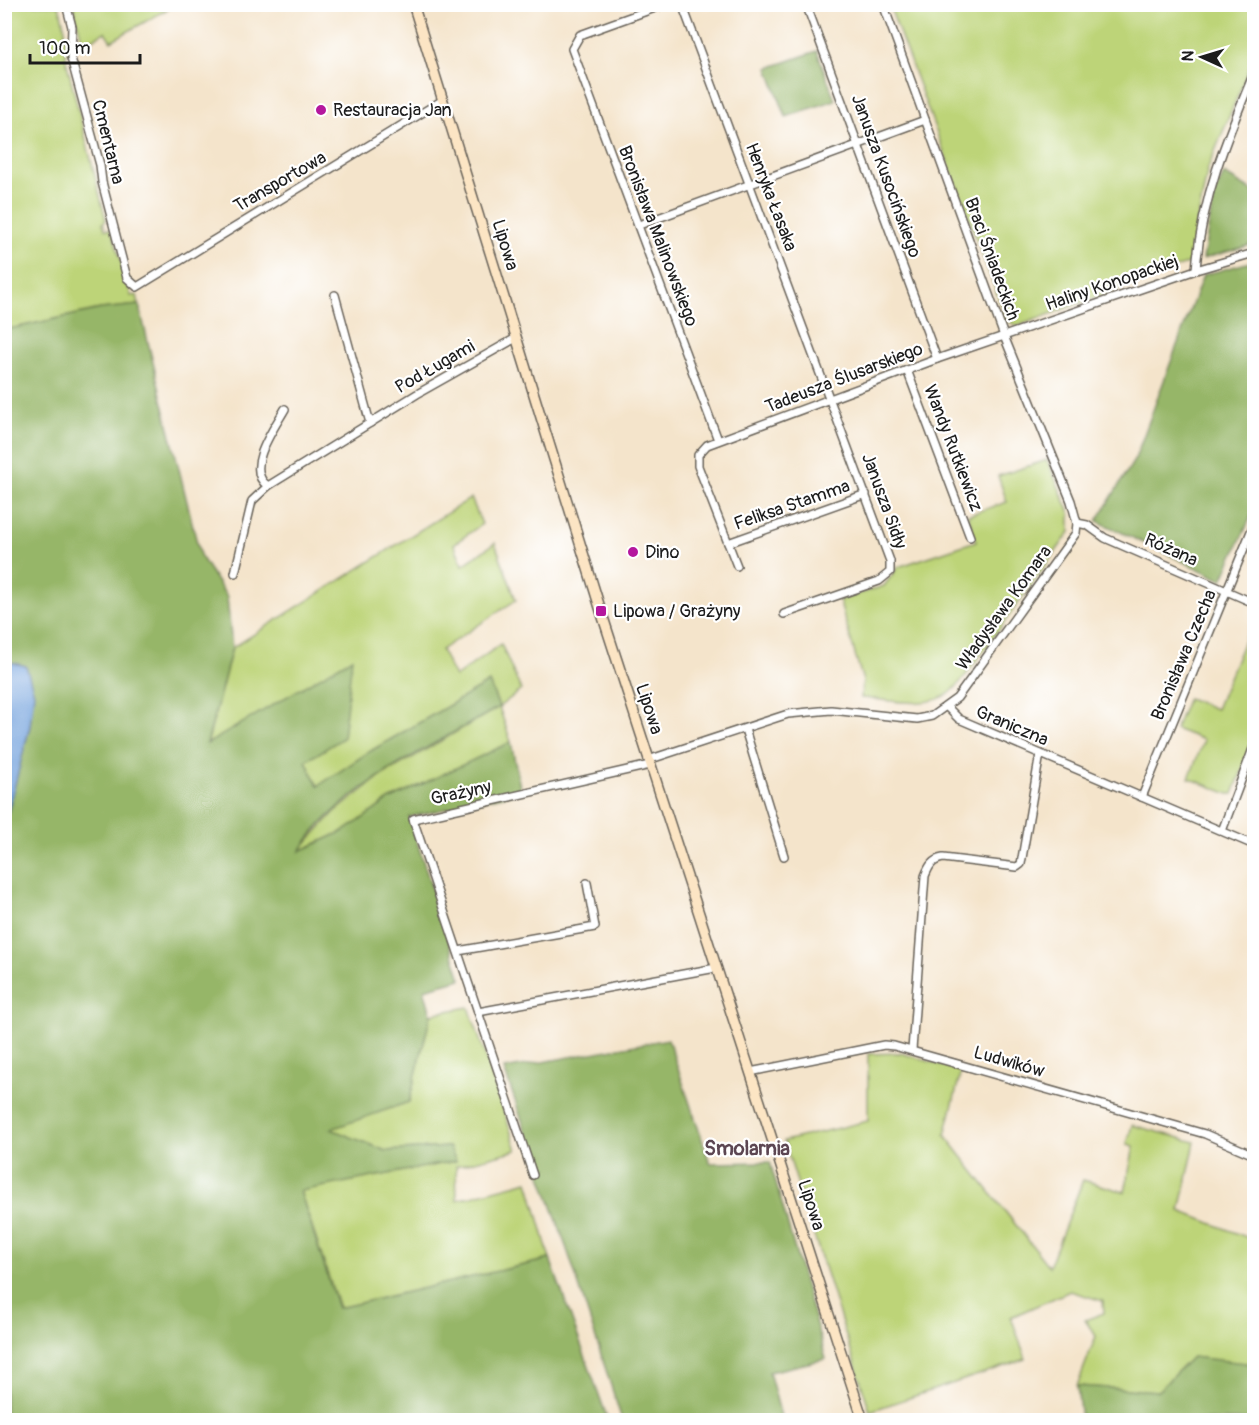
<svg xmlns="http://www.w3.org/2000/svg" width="1259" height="1425" font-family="Pangolin,sans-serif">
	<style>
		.green { fill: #bdd478; stroke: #6c784a; stroke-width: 1.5 }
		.forest { fill: #96b668; stroke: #596942; stroke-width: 1.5 }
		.water { fill: #73a2dd; stroke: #485f7c; stroke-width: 1.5 }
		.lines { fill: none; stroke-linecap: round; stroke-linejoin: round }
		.minor-casing { stroke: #686259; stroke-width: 10 }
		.secondary-casing { stroke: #686259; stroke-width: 12 }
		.minor { stroke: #fff; stroke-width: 7 }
		.secondary { stroke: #fce5c4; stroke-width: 9 }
		.poi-dot { fill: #b5179e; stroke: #fff; stroke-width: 2 }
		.labels { text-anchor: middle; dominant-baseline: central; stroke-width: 4.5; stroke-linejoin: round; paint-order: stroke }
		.poi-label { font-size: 18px; fill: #1c1c1c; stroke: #fff; text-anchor: start }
		.street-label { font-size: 18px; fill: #1c1c1c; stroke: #fff }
		.neighbourhood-label { font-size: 20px; font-weight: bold; fill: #5c4652; stroke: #fff }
	</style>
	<rect width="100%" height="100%" fill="#fff"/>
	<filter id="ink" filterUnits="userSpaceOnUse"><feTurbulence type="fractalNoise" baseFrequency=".0167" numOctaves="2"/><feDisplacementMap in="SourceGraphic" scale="12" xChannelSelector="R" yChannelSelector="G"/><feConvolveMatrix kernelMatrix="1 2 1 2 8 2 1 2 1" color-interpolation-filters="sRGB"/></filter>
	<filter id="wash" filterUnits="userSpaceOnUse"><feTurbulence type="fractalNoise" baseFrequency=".008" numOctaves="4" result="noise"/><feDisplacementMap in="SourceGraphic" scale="24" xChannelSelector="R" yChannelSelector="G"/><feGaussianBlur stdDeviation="1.35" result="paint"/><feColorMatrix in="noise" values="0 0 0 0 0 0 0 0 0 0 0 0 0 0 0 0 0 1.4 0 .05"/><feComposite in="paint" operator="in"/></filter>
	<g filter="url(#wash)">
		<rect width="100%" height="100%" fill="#f4e4cb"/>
		<g class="green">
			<polygon points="4,5 59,5 65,29 66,60 106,220 103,223 105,229 112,230 131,296 137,295 139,305 100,309 5,330"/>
			<polygon points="73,5 73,4 175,5 111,41 105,32 83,44"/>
			<polygon points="889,5 1254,5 1254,56 1208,168 1189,263 1018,326 1007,321"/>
			<path d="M1047,460l23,53v19l-104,143c-5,6 -10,13 -16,18 -22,17 -64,6 -89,5l2,-17 -24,-81 45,-14 14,-19 78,-26 -8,-26 39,-13 -9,-26z"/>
			<polygon points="471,498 482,524 454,544 463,565 495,543 516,600 441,650 455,677 501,644 521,690 499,707 511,742 389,800 346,830 298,852 335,812 381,776 499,707 489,682 369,752 318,786 306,761 207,745 232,648"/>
			<polygon points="1254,617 1254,739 1233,794 1229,794 1189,778 1204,740 1175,729 1188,698 1216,709"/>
			<polygon points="469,1007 517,1150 456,1166 457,1200 528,1181 550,1259 339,1308 300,1191 456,1161 448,1147 386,1151 330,1129 409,1102 431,1014"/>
			<polygon points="901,1053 961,1071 945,1135 1049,1267 1083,1180 1125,1192 1134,1146 1127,1144 1132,1125 1195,1142 1180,1211 1254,1240 1254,1365 1192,1357 1158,1391 1077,1386 1096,1336 1085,1320 1104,1313 1103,1301 1070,1291 1011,1317 1026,1359 870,1411 784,1141 868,1121 868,1054"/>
		</g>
		<g class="forest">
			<polygon points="817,51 835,100 786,117 768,68"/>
			<polygon points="1224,174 1254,192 1254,244 1203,259 1214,195"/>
			<polygon points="1254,261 1254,510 1222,580 1097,521 1135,459 1203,275"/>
			<path d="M139,305l61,250 27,42 5,51 -25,96 145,-86 -9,80 -37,23 12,25 51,-34 120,-70 10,25c-62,36 -161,82 -199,144l46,-21 43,-30 122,-58 10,50 -112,25 52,162 -37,10 7,25 -22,88 -78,27 55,22 63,-4 7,14 -156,30 38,117 212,-49 58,161h-603l-1,-606 4,-2 22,-86 -4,-60 -21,-5v-331l96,-21z"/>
			<polygon points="668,1039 710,1163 770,1162 826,1359 769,1372 782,1420 622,1420 571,1261 504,1069"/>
			<polygon points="1192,1357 1254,1364 1254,1420 1081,1420 1077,1386 1158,1391"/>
		</g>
		<polygon class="water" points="5,661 26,666 34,693 30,726 8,812 5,814"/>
	</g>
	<g filter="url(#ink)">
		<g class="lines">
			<g class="minor-casing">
				<g id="minor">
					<polyline points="66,4 72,27 71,58 100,165 102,182 127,278 137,287 443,100"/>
					<polyline points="666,4 580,35 572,49 718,440"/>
					<polyline points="682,4 890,561 890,572 879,581 784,614"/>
					<polyline points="806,4 937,359"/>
					<polyline points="639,225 925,120"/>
					<path d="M1196,270c5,-71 31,-133 58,-197"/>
					<polyline points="335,295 370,423"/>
					<polyline points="907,370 970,537"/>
					<path d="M285,409c-10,18 -42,61 -17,77l149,-92 99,-56"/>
					<polyline points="1077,523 1087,525 1105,538 1254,603"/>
					<polyline points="728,543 866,494"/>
					<polyline points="737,566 698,466 698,455 707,445 937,359 1196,270 1254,253"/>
					<polyline points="235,573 252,501 268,486"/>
					<polyline points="947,707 959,719 1254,845"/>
					<polyline points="745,729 784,856"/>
					<polyline points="648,760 788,714 831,710 917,719 932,716 957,698 1076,533 1077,523 1071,501 1004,336 883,4"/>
					<polyline points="1142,797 1254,524"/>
					<polyline points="1222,831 1254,746"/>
					<polyline points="458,951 595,927 587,883"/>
					<polyline points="478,1012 716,968"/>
					<path d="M912,1050l13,-174c4,-10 7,-16 18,-18l74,9 4,-3 19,-110"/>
					<polyline points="750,1072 884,1045 894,1046 1205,1134 1254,1155"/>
					<polyline points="533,1175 413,819 650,765"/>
				</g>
			</g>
			<g class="secondary-casing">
				<polyline id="secondary" points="413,4 601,611 863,1420"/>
			</g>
			<use href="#minor" class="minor"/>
			<use href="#secondary" class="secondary"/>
		</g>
	</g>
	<g class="poi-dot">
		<circle cx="321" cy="110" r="6"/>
		<circle cx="633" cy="552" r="6"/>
		<rect x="595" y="605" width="12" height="12" rx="3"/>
	</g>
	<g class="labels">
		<g class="poi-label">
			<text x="333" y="110">Restauracja Jan</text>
			<text x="645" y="552">Dino</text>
			<text x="613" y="611">Lipowa / Grażyny</text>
		</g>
		<g class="street-label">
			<text transform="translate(108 142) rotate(76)">Cmentarna</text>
			<text transform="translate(886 176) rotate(70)">Janusza Kusocińskiego</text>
			<text transform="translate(280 182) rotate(-30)">Transportowa</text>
			<text transform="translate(771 197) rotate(69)">Henryka Łasaka</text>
			<text transform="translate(658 236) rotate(69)">Bronisława Malinowskiego</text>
			<text transform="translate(505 245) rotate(73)">Lipowa</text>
			<text transform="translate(992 259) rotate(70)">Braci Śniadeckich</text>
			<text transform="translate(1112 283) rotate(-19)">Haliny Konopackiej</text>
			<text transform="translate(435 367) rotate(-30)">Pod Ługami</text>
			<text transform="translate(844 378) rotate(-21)">Tadeusza Ślusarskiego</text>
			<text transform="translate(953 448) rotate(69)">Wandy Rutkiewicz</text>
			<text transform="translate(884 501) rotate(70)">Janusza Sidły</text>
			<text transform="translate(792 505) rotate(-19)">Feliksa Stamma</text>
			<text transform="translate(1171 550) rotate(24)">Różana</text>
			<text transform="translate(1004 608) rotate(-54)">Władysława Komara</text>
			<text transform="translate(1184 655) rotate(-67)">Bronisława Czecha</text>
			<text transform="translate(649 709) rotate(72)">Lipowa</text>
			<text transform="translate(1012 726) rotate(23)">Graniczna</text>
			<text transform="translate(461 793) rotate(-12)">Grażyny</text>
			<text transform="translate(1009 1062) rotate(16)">Ludwików</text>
			<text transform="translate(811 1205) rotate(72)">Lipowa</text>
		</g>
		<g class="neighbourhood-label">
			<text x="747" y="1148">Smolarnia</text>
		</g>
	</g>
	<rect width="1259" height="1425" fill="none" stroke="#fff" stroke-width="24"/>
	<g transform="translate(1202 57) rotate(274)" stroke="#ffffff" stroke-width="4.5" paint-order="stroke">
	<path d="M0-4.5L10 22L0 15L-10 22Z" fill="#1c1c1c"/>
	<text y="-9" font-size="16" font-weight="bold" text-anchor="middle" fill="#1c1c1c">N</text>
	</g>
	<path d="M30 54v9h110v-9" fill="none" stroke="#1c1c1c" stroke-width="3"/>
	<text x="39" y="54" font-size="18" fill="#1c1c1c" stroke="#ffffff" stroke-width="4.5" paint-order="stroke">100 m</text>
</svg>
